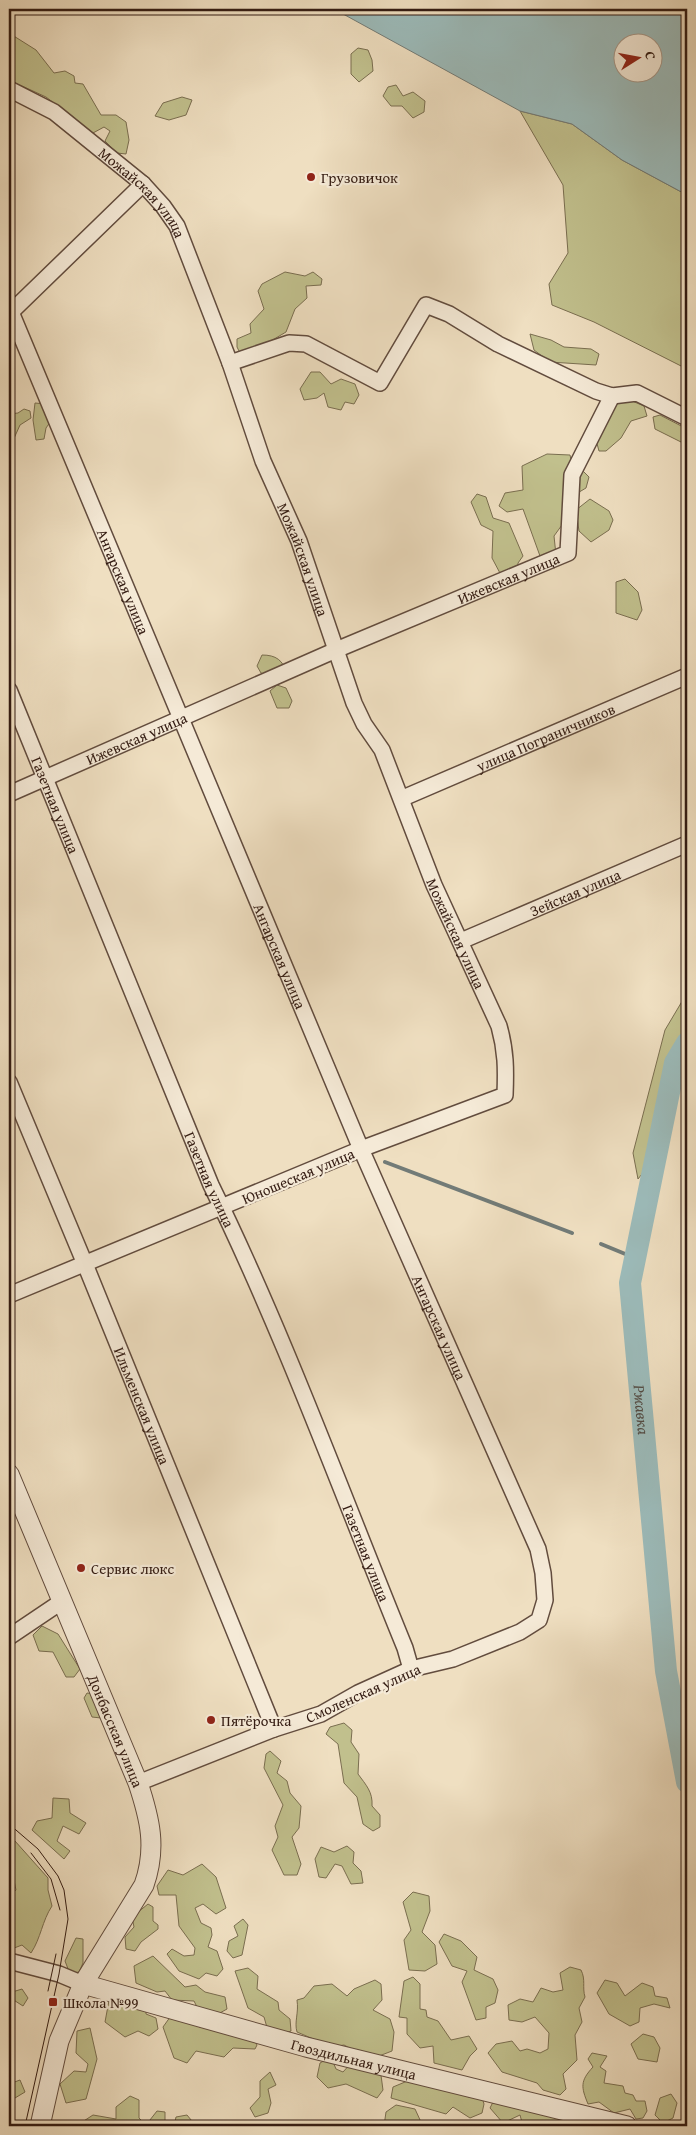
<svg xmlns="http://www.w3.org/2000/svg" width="696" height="2135" font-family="'Gentium Book Plus',serif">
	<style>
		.green { fill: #c1c08d; stroke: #7a6e50 }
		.water { fill: #9cbbba; stroke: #727b77; fill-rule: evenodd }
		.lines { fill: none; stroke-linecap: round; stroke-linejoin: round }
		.stream { stroke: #727b77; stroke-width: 4 }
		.river { stroke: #9cbbba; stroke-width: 22 }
		.minor-casing { stroke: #624c3e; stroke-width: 18 }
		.tertiary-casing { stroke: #624c3e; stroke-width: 21 }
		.minor { stroke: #f5ead7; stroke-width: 15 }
		.tertiary { stroke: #f5ead7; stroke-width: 19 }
		.tram { stroke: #331b12; stroke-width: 1 }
		.poi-dot { fill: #8f2418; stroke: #f5ead7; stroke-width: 2 }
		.labels { text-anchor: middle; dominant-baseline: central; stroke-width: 4.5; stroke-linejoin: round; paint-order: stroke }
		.poi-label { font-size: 15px; fill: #331b12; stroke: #f5ead7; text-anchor: start }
		.street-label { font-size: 15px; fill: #331b12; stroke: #f5ead7 }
		.water-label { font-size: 16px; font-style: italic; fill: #524b44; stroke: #f5ead7 }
	</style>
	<rect width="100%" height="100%" fill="#efdfc1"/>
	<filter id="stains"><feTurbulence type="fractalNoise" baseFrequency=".004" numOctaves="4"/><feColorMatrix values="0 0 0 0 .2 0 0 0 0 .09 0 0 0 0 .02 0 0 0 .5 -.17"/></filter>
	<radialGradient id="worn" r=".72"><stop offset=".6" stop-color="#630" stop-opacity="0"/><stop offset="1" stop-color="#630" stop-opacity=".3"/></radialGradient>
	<g class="green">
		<polygon points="9,33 36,50 54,73 65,71 74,76 75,83 83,84 101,115 116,115 126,122 129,140 126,154 117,153 105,141 110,131 104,127 93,133 46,97 9,80"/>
		<polygon points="358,48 368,50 372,60 373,71 359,82 351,74 351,54"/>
		<polygon points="396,85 403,96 413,92 425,101 424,112 413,118 402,106 391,106 383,96 388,87"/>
		<polygon points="182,97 192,100 186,115 169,120 155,116 163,103"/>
		<polygon points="520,111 572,124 622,160 687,195 687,369 594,322 552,305 549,284 568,253 563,185"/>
		<polygon points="285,272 305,276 313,272 322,279 321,285 306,286 307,298 295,309 286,332 254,351 240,353 237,347 237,339 251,333 250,324 264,309 258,291 262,284"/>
		<polygon points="530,334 551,340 564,347 591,349 599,354 596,365 550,362 534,350"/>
		<polygon points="311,372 320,372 331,384 341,379 355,384 359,395 354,404 345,402 341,410 328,407 324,393 317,398 304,400 300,389"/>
		<polygon points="625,398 644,406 647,416 631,421 621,438 606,451 599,451 596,440 615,404"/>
		<polygon points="35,403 46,404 53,418 46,428 44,439 36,440 33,420"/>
		<polygon points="24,409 30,411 31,418 20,425 11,445 9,445 9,414 18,413"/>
		<polygon points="660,415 687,429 687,445 655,429 653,417"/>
		<polygon points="547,454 570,455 573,469 583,471 589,477 586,488 569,498 567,518 554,536 556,555 540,556 523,509 507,512 499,506 505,493 523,490 522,466"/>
		<polygon points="477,494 486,497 493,518 509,523 523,556 518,563 518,571 501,575 492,558 493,531 481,525 471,502"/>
		<polygon points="590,499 609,511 613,520 609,530 591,542 579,531 576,510"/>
		<polygon points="625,579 638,592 642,610 637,620 616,613 616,582"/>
		<path d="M262,655c14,0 21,5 25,19l-9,5 -17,-6 -4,-7z"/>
		<polygon points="277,685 286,688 292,701 289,708 277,708 270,691"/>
		<polygon points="687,993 687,1033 672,1055 653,1160 638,1179 633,1153 665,1030"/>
		<polygon points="42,1626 58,1634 80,1669 74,1677 66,1677 53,1652 39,1651 33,1635"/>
		<polygon points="87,1693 95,1694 101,1718 92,1717 84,1698"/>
		<path d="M344,1723l8,7 -1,12 8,12 -1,20c8,11 15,18 14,32l8,9v12l-7,4 -10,-7 -6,-27 -13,-14 -6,-39 -12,-10 4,-7z"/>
		<polygon points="270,1751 281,1761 277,1773 287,1781 290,1793 301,1806 299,1828 292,1837 301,1864 297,1875 284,1875 272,1850 278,1837 275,1826 283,1805 264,1768 266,1754"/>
		<polygon points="53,1798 69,1799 70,1813 86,1823 79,1834 63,1826 57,1841 70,1851 64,1859 32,1830 37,1821 52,1818"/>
		<path d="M9,1837l6,4 33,37v12l4,16c-10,15 -11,32 -21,47l-9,-8 -13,5v-54l7,-6 -7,-34z"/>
		<polygon points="347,1846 354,1852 353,1863 361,1871 363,1883 351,1884 342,1866 335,1864 326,1878 319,1877 315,1859 321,1847 334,1852"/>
		<polygon points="202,1864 216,1877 226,1908 216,1914 203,1904 195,1908 201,1923 211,1928 212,1935 208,1947 217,1951 223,1969 217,1976 206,1973 199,1979 179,1971 167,1954 172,1949 184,1956 194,1955 195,1948 179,1926 176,1895 159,1895 157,1886 168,1870 183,1875"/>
		<polygon points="413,1892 429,1896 430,1911 422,1932 435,1945 437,1964 425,1971 409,1970 404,1940 411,1930 403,1902"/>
		<polygon points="148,1904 153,1907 153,1921 158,1925 158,1929 141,1942 135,1951 126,1949 125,1937 134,1927 132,1917"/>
		<polygon points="243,1919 248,1925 242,1955 233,1958 227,1951 229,1941 238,1936 234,1926"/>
		<polygon points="444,1934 461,1941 477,1957 474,1970 493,1979 498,1990 495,2003 486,2007 486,2018 476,2020 462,1982 467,1971 452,1966 439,1942"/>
		<polygon points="76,1938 83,1939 83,1963 79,1972 70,1974 65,1961"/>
		<polygon points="153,1956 185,1987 196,1985 205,1992 225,1997 227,2009 218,2014 198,2009 194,2001 172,2000 165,1991 157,1992 136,1983 134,1966"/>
		<path d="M570,1967l11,3c5,10 1,17 4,27l-6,11 3,14 -7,13 2,25 -14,14 3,15 -6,6 -17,-5 -6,-7 -35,-11 -14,-19 8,-9 16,-3 8,10 7,-2 13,4 8,-4 1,-16 -14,-16 -13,5 -13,-2 -1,-15 12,-6 13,3 8,-14 12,4 10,-2 -3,-17z"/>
		<polygon points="248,1968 258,1976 257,1989 278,2002 279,2010 290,2019 291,2031 277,2036 268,2031 264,2017 248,2008 235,1971"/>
		<polygon points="413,1977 420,1984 420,2009 426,2010 427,2017 438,2021 451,2040 469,2036 477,2049 470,2056 462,2070 434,2063 433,2046 420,2048 407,2034 407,2018 399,2017 404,1981"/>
		<path d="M375,1980l6,4 1,16 -9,10 17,9 4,13 -2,19 -13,5 -18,-2 -17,-9 -12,2 -35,-15c-3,-10 2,-19 0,-32l7,-2 10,-12 18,-2 15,12 7,-7z"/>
		<polygon points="605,1980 617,1983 625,1996 642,1983 653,1987 655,1996 667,1998 670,2008 654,2004 640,2008 639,2022 630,2026 609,2014 597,1993"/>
		<polygon points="22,1989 28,1998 23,2006 9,1997 9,1993"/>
		<polygon points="110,1995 146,1997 146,2014 156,2018 158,2029 149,2036 138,2031 125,2037 105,2022"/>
		<polygon points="173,2013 191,2016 199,2027 251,2034 257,2045 255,2049 233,2048 224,2057 196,2051 187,2063 174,2058 163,2027"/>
		<polygon points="90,2028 97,2059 86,2099 66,2103 60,2084 74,2071 86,2072 88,2064 76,2053 77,2031"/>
		<polygon points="643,2034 654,2037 660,2048 657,2062 638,2059 631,2044"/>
		<path d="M592,2053l15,3 -7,11 6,4 -2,12 19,3 2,7 8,2 3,6h9l2,10 -4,7 -7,1 -6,-10 -16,4 -15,-11 -11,2c-7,-17 -8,-23 5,-37l-5,-8z"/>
		<polygon points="331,2057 336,2069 343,2072 352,2062 380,2068 383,2090 377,2098 346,2084 328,2088 317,2077 320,2063"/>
		<polygon points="270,2072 276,2085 268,2089 271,2103 268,2113 255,2117 250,2108 260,2097 260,2081"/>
		<polygon points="417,2077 460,2088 468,2097 481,2094 484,2104 482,2113 470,2118 453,2107 446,2114 391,2098 393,2087"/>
		<polygon points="20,2080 25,2092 10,2101 11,2126 9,2126 9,2084"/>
		<polygon points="671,2094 677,2103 673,2118 663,2123 655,2115 660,2098"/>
		<polygon points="130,2096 139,2100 139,2118 146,2125 157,2111 165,2112 165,2120 160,2126 76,2126 93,2115 116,2119 116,2107"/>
		<polygon points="495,2098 557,2106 559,2126 523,2126 520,2115 503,2123 490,2108"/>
		<polygon points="396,2105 415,2109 421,2122 416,2126 384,2126 386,2112"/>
		<polygon points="187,2115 196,2126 174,2126 176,2117"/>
	</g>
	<path class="water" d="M334,9h353v186l-65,-35 -50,-36 -52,-13zM624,42h30v30h-30z"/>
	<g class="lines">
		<g class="stream">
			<polyline points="385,1162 572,1233"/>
			<polyline points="601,1244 635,1258"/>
		</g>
		<path class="river" id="s1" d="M687,1043l-12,20 -45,220 36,388 21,111"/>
		<g class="minor-casing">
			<g id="minor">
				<path id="s2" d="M9,89l45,23 89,72 20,22 14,20 53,137 33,98 36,80 55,162 10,21 18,26 52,135 65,141c7,25 7,43 6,69l-144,54 -352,146"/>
				<path id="s3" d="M11,312l350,837 177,400 5,24 2,27 -6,20 -19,12 -67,27 -42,10 -53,24 -37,21 -47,15 -136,54"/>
				<polyline points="9,314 143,184"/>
				<polyline points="230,363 289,343 306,344 380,383 426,305 449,314 498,344 596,391 612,396 637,393 687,418"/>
				<path id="s4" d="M9,690l202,495c73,149 131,309 194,463l6,21"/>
				<path id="s5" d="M9,794l327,-144 232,-97 4,-78 40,-79"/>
				<path id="s6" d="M403,798l284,-122"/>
				<path id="s7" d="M461,941l226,-97"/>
				<path id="s8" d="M9,1082l76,182 189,465"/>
				<polyline points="9,1637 61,1602"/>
				<polyline points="9,1961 59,1974 83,1984"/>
			</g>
		</g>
		<g class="tertiary-casing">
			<g id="tertiary">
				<path id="s9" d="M9,1474l129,309c12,36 19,65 6,102l-61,99 -24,57 -19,85"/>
				<path id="s10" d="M83,1984l223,63 321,79"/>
			</g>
		</g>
		<use href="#minor" class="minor"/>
		<use href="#tertiary" class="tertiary"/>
		<g class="tram">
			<polyline points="9,1824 38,1849 58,1876 64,1890 68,1919 59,1974 25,2126"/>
			<polyline points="31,1853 51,1879 60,1910"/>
			<polyline points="48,1991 56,1954"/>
		</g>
	</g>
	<g class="poi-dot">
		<circle cx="311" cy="177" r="5"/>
		<circle cx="81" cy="1568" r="5"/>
		<circle cx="211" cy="1720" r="5"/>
		<rect x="48" y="1997" width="10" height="10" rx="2.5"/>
	</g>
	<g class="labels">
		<g class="poi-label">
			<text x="321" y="177">Грузовичок</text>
			<text x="91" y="1568">Сервис люкс</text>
			<text x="221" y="1720">Пятёрочка</text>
			<text x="63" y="2002">Школа №99</text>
		</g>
		<g class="street-label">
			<text stroke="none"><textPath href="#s2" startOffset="171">Можайская улица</textPath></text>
			<text stroke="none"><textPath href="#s2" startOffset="576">Можайская улица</textPath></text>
			<text stroke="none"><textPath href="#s5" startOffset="544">Ижевская улица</textPath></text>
			<text stroke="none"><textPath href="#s3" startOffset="292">Ангарская улица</textPath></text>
			<text stroke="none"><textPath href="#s6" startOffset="155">улица Пограничников</textPath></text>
			<text stroke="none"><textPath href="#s5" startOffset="139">Ижевская улица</textPath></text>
			<text stroke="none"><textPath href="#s4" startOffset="124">Газетная улица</textPath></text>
			<text stroke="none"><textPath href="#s7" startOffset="124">Зейская улица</textPath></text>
			<text stroke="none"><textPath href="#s2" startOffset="981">Можайская улица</textPath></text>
			<text stroke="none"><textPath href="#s3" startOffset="698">Ангарская улица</textPath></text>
			<text transform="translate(298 1176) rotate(-23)">Юношеская улица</text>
			<text stroke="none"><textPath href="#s4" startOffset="529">Газетная улица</textPath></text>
			<text stroke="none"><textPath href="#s3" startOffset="1102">Ангарская улица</textPath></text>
			<text stroke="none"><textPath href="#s8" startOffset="350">Ильменская улица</textPath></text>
			<text stroke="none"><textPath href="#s4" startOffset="934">Газетная улица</textPath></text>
			<text transform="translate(363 1693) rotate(-24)">Смоленская улица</text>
			<text stroke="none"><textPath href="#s9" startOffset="278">Донбасская улица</textPath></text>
			<text stroke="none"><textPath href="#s10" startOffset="281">Гвоздильная улица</textPath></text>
		</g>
		<g class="water-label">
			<text stroke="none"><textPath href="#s1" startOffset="375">Ржавка</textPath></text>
		</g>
	</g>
	<rect width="696" height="2135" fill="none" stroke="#efdfc1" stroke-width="30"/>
	<rect x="10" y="10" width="676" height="2115" fill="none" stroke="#331b12" stroke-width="2.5"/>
	<rect x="15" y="15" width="666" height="2105" fill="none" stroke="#331b12"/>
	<g transform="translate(638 58) rotate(79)"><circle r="24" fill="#f5ead7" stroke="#a79788"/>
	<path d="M0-4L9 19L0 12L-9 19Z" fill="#8f2418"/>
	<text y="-8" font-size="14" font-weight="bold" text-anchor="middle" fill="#331b12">С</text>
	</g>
	<rect width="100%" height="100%" filter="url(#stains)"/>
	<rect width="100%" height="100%" fill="url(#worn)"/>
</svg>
